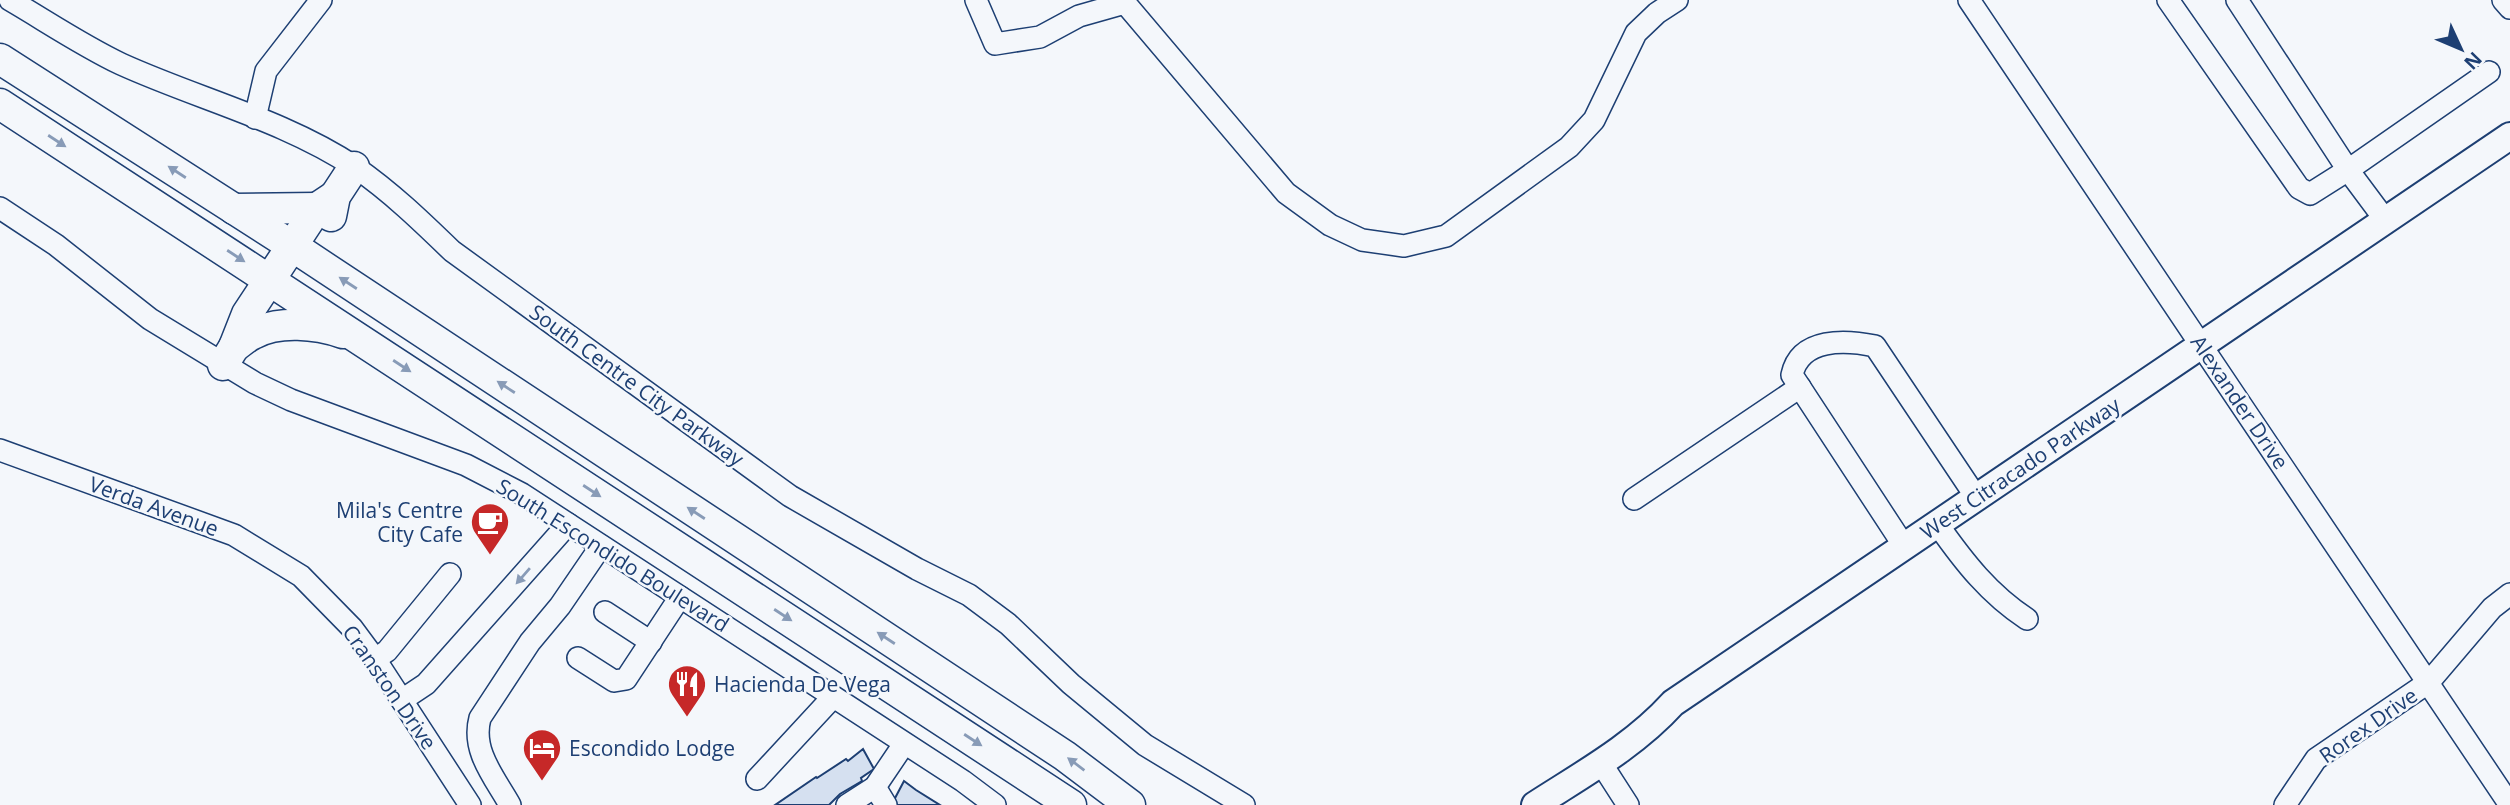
<svg xmlns="http://www.w3.org/2000/svg" width="2510" height="805" font-family="'Open Sans',sans-serif">
	<style>
		.building { fill: #d5e0f0; stroke: #1d3f73; stroke-width: 2 }
		.lines { fill: none; stroke-linecap: round; stroke-linejoin: round }
		.minor-casing { stroke: #1d3f73; stroke-width: 24 }
		.major-casing { stroke: #1d3f73; stroke-width: 30 }
		.highway-casing { stroke: #1d3f73; stroke-width: 33 }
		.minor { stroke: #f4f7fb; stroke-width: 21 }
		.major { stroke: #f4f7fb; stroke-width: 26 }
		.highway { stroke: #f4f7fb; stroke-width: 30 }
		.oneway { fill: #889bb7 }
		.labels { text-anchor: middle; dominant-baseline: central; stroke-width: 5; stroke-linejoin: round; paint-order: stroke }
		.street-label { font-size: 21px; fill: #1d3f73; stroke: #f4f7fb }
		.poi-label { font-size: 21px; fill: #1d3f73; stroke: #f4f7fb; text-anchor: start }
	</style>
	<rect width="100%" height="100%" fill="#f4f7fb"/>
	<g class="building">
		<polygon points="863,749 874,769 861,778 862,781 840,794 829,805 775,805 816,777 817,778 846,759 848,761"/>
		<polygon points="904,781 916,790 940,805 898,805 893,802"/>
	</g>
	<g class="lines">
		<g class="minor-casing">
			<g id="minor">
				<path d="M10,0c36,21 73,46 111,64 77,35 163,56 234,103 36,25 66,54 97,84l338,245 127,73 52,26 39,29 63,60 74,61 99,60"/>
				<polyline points="976,0 995,44 1040,37 1079,16 1125,3 1286,193 1330,225 1362,240 1404,246 1446,236 1569,147 1594,120 1636,33 1657,13 1677,0"/>
				<polyline points="1969,0 2510,805"/>
				<polyline points="2168,0 2299,188 2310,194 2348,170 2237,0"/>
				<polyline points="2503,0 2510,8"/>
				<polyline points="255,118 266,71 321,0"/>
				<polyline points="0,208 56,245 150,319 255,383 291,400 466,465 522,494 963,781 995,805"/>
				<polyline points="2386,221 2348,170 2489,72"/>
				<polyline points="0,450 234,535 301,576 352,628 375,659 470,805"/>
				<polyline points="1634,499 1800,387"/>
				<path d="M1938,525c26,37 51,69 89,94"/>
				<path d="M1904,546l-112,-171c8,-38 54,-35 83,-29l101,151"/>
				<polyline points="605,612 651,642"/>
				<polyline points="578,658 614,681 626,679 680,597"/>
				<polyline points="375,659 387,651 450,574"/>
				<polyline points="402,700 426,684 568,524"/>
				<polyline points="1601,763 1628,805"/>
				<polyline points="757,779 833,697"/>
				<polyline points="875,787 886,805"/>
				<path d="M510,805c-15,-27 -39,-54 -30,-87l50,-76 30,-36 41,-60"/>
				<polyline points="847,805 875,787 904,744"/>
				<polyline points="2285,805 2316,759 2429,682 2492,608 2510,594"/>
			</g>
		</g>
		<g class="major-casing">
			<path id="major" d="M1535,805c48,-31 99,-59 138,-102l837,-567"/>
		</g>
		<g class="highway-casing">
			<g id="highway">
				<polyline points="0,59 306,255 1065,756 1130,805"/>
				<polyline points="0,104 1071,805"/>
				<polyline points="234,209 317,208"/>
				<polyline points="331,216 335,196 354,167"/>
				<path d="M234,347c6,-4 12,-10 19,-13 26,-14 63,-10 90,-1"/>
				<polyline points="223,365 234,347 247,314 292,246 317,208 335,196"/>
			</g>
		</g>
		<use href="#minor" class="minor"/>
		<use href="#major" class="major"/>
		<use href="#highway" class="highway"/>
	</g>
	<defs><path id="oneway-solid" d="M-6-.8H1V-3.2L6.5 0L1 3.2V.8H-6Z" transform="scale(1.75)"/></defs>
	<g class="oneway">
		<use href="#oneway-solid" transform="translate(57 141) rotate(33)"/>
		<use href="#oneway-solid" transform="translate(177 172) rotate(-147)"/>
		<use href="#oneway-solid" transform="translate(236 256) rotate(33)"/>
		<use href="#oneway-solid" transform="translate(348 283) rotate(-147)"/>
		<use href="#oneway-solid" transform="translate(402 366) rotate(33)"/>
		<use href="#oneway-solid" transform="translate(506 387) rotate(-147)"/>
		<use href="#oneway-solid" transform="translate(592 491) rotate(33)"/>
		<use href="#oneway-solid" transform="translate(696 513) rotate(-147)"/>
		<use href="#oneway-solid" transform="translate(523 576) rotate(131)"/>
		<use href="#oneway-solid" transform="translate(783 615) rotate(33)"/>
		<use href="#oneway-solid" transform="translate(886 638) rotate(-147)"/>
		<use href="#oneway-solid" transform="translate(973 740) rotate(33)"/>
		<use href="#oneway-solid" transform="translate(1076 764) rotate(-143)"/>
	</g>
	<defs>
		<g id="cafe-pin" transform="scale(2.0125)"><path d="M0 17L-7.5 6A9.5 9.5 0 1 1 7.5 6Z" fill="#c62828" stroke="#f4f7fb"/><path d="M-5.5-4.5H6V0H3Q3 3.5 0 3.5H-2.5Q-5.5 3.5-5.5 0ZM3-3.2v2h1.7v-2ZM-6 4.5H4V6H-6Z" fill="#fff"/></g>
		<g id="restaurant-pin" transform="scale(2.0125)"><path d="M0 17L-7.5 6A9.5 9.5 0 1 1 7.5 6Z" fill="#c62828" stroke="#f4f7fb"/><path d="M-5-6h1v4h1v-4h1v4h1v-4h1v5L-1.5 .5V6h-2V.5L-5-1ZM5-6V6H3V1.5H1.5Q1.5-4 5-6Z" fill="#fff"/></g>
		<g id="hotel-pin" transform="scale(2.0125)"><path d="M0 17L-7.5 6A9.5 9.5 0 1 1 7.5 6Z" fill="#c62828" stroke="#f4f7fb"/><path d="M-6-4.5h1.5V1H6V5H4.5V3h-9V5H-6ZM-4 0a1.8 1.8 0 1 1 3.6 0ZM.5 0V-2.5h3Q6-2.5 6 0Z" fill="#fff"/></g>
	</defs>
	<g fill-rule="evenodd">
		<use href="#cafe-pin" x="490" y="522"/>
		<use href="#restaurant-pin" x="687" y="684"/>
		<use href="#hotel-pin" x="542" y="748"/>
	</g>
	<g class="labels">
		<g class="street-label">
			<text transform="translate(637 385) rotate(36)">South Centre City Parkway</text>
			<text transform="translate(2240 402) rotate(56)">Alexander Drive</text>
			<text transform="translate(2020 468) rotate(-34)">West Citracado Parkway</text>
			<text transform="translate(154 506) rotate(20)">Verda Avenue</text>
			<text transform="translate(613 555) rotate(32)">South Escondido Boulevard</text>
			<text transform="translate(390 687) rotate(55)">Cranston Drive</text>
			<text transform="translate(2368 725) rotate(-35)">Rorex Drive</text>
		</g>
		<g class="poi-label">
			<text x="463" y="510" text-anchor="end">Mila's Centre<tspan x="463" dy="24">City Cafe</tspan></text>
			<text x="714" y="684">Hacienda De Vega</text>
			<text x="569" y="748">Escondido Lodge</text>
		</g>
	</g>
	<g transform="translate(2461 49) rotate(134)" stroke="#f4f7fb" stroke-width="5" paint-order="stroke">
	<path d="M0-5L12 26L0 18L-12 26Z" fill="#1d3f73"/>
	<text y="-10" font-size="19" font-weight="bold" text-anchor="middle" fill="#1d3f73">N</text>
	</g>
</svg>
